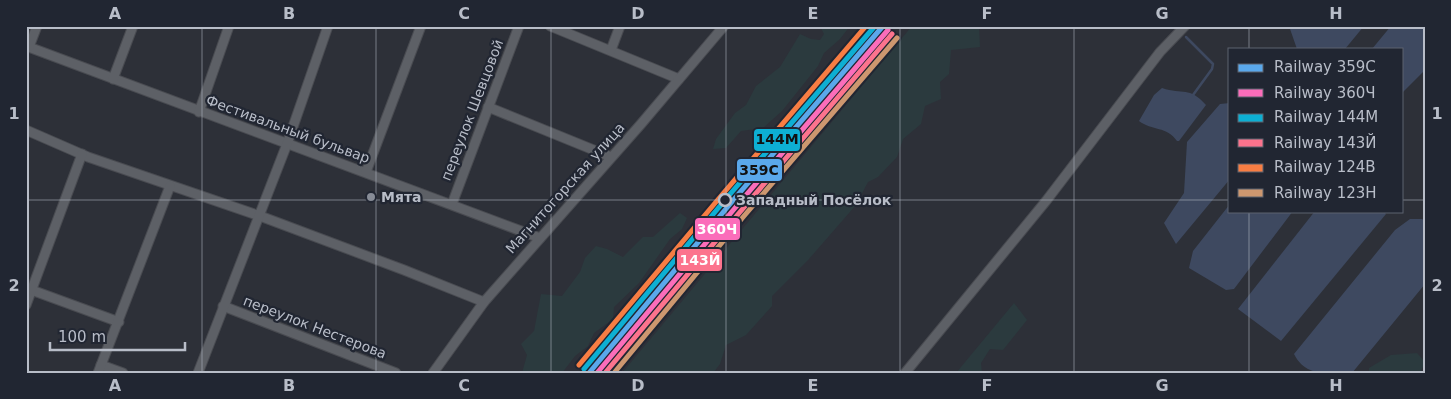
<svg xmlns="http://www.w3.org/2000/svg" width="1451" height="399" font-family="'DejaVu Sans',sans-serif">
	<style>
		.green { fill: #2b3a3e }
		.water { fill: #3e4960 }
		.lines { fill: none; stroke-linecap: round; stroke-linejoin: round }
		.stream { stroke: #3e4960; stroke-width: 2.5 }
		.minor-casing { stroke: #494b51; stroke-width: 11 }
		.minor { stroke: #5d6066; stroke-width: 9 }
		.rail-1-casing { stroke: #212632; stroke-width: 9 }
		.rail-2-casing { stroke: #212632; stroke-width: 9 }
		.rail-3-casing { stroke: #212632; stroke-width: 9 }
		.rail-4-casing { stroke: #212632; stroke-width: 9 }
		.rail-5-casing { stroke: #212632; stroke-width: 9 }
		.rail-6-casing { stroke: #212632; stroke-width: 9 }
		.rail-1 { stroke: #5aa8eb; stroke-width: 5 }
		.rail-2 { stroke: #fb6dba; stroke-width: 5 }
		.rail-3 { stroke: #0dafd3; stroke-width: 5 }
		.rail-4 { stroke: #fc738d; stroke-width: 5 }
		.rail-5 { stroke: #f77d43; stroke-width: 5 }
		.rail-6 { stroke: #cd976f; stroke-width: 5 }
		.grid { fill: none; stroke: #b8bdc8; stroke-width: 1; stroke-opacity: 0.55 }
		.poi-dot { fill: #878c96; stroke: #212632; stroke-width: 2 }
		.stop-dot { fill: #212632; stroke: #b8bdc8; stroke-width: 2.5 }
		.labels { text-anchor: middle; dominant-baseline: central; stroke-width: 4.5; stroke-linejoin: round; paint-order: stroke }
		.street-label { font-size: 14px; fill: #b8bdc8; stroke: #212632 }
		.poi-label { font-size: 14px; font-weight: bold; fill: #b8bdc8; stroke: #212632; text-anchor: start }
		.stop-label { font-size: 14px; font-weight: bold; fill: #b8bdc8; stroke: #212632; text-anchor: start }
		.line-badge { stroke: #212632; stroke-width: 2 }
		.badge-label { font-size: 14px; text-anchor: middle; font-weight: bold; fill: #fff }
		.pale-badge-label { font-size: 14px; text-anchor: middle; font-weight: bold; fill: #111 }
		.neatline { fill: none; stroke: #b8bdc8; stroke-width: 2 }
		.grid-label { font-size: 16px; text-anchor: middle; font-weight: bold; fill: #b8bdc8 }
	</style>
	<rect width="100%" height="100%" fill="#2d3038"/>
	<g class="green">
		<polygon points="820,26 850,26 840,39 824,53 818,66 782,111 763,128 741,131 726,148 713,149 716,139 735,113 746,105 756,86 780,67 800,34 811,39 820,40 824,34"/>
		<polygon points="912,26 979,26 980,47 951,50 949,74 940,82 941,99 925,106 921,124 903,139 897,157 878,177 868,182 856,205 809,259 772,296 772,306 746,335 726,345 720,364 713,373 622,373"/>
		<polygon points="680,213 687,218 682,229 670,239 639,283 614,307 613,319 594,333 588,346 575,356 562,373 522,373 527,355 521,344 534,331 541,294 562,296 580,272 585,258 596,246 607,249 623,257 643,237 653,237"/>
		<polygon points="1014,303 1027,320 1003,350 990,349 981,363 982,373 956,373"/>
		<polygon points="1417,353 1425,362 1420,373 1369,373 1369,368 1391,355"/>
	</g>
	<g class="water">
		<polygon points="1289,26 1364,26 1345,49 1297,49"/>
		<polygon points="1391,26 1425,26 1425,70 1402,93 1402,49 1372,49"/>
		<path d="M1162,88c21,7 27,-2 44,17l-27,36h-2c-10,-15 -25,-10 -38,-20l15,-26z"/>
		<polygon points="1230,103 1230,179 1176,244 1164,223 1184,193 1187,142 1220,104"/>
		<polygon points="1230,204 1230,211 1293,211 1234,289 1226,290 1189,268 1193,251"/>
		<polygon points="1315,211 1383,211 1386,214 1281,341 1238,309"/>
		<path d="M1410,219h12l3,2v63l-73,89c-23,0 -46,5 -58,-19l101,-124z"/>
	</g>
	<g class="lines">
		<polyline class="stream" points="1186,37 1213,64 1212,69 1193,95"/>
		<g class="minor-casing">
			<g id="minor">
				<polyline points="550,26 679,79"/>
				<polyline points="26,46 540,238"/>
				<polyline points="29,47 37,26"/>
				<polyline points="611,50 620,26"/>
				<polyline points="113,79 133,26"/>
				<polyline points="488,107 611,157"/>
				<polyline points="199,112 229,26"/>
				<polyline points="26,130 88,157 260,216 404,270 484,302"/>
				<polyline points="366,172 421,26"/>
				<polyline points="452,204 519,26"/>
				<polyline points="26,288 119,322"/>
				<polyline points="26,305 82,154"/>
				<polyline points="223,306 396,373"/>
				<polyline points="101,365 123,373"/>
				<polyline points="98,373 170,186"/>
				<polyline points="198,373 287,144 328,26"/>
				<polyline points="433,373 484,302 641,124 724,26"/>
				<polyline points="905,373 1046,201 1160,52 1185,26"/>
			</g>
		</g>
		<use href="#minor" class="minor"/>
		<g class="rail-1-casing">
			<polyline id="rail-1" points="589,373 730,204 883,26"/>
		</g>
		<g class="rail-2-casing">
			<polyline id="rail-2" points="597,373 735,208 888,30"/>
		</g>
		<g class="rail-3-casing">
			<polyline id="rail-3" points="584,369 725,200 875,26"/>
		</g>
		<g class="rail-4-casing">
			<polyline id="rail-4" points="605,373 740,212 892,34"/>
		</g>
		<g class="rail-5-casing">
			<polyline id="rail-5" points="579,365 721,196 866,26"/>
		</g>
		<g class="rail-6-casing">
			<polyline id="rail-6" points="614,373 744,216 897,38"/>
		</g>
		<use href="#rail-1" class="rail-1"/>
		<use href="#rail-2" class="rail-2"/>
		<use href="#rail-3" class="rail-3"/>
		<use href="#rail-4" class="rail-4"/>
		<use href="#rail-5" class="rail-5"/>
		<use href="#rail-6" class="rail-6"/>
	</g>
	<path class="grid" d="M202,26v347M376,26v347M551,26v347M726,26v347M900,26v347M1074,26v347M1249,26v23M26,200h1204M1402,200h23M1249,211v162"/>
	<circle class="poi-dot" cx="371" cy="197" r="5"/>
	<circle class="stop-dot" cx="725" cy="200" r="6"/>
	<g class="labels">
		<g class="street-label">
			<text transform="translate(472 110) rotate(-69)">переулок Шевцовой</text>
			<text transform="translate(288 129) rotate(20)">Фестивальный бульвар</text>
			<text transform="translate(565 188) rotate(-48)">Магнитогорская улица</text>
			<text transform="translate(315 327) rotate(21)">переулок Нестерова</text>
		</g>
		<g class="poi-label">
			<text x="381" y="197">Мята</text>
		</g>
		<g class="stop-label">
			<text x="736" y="200">Западный Посёлок</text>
		</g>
	</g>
	<g class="line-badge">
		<rect x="753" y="128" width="48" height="24" rx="5" fill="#0dafd3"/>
		<rect x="736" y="158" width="47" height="24" rx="5" fill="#5aa8eb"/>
		<rect x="694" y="217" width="47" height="24" rx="5" fill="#fb6dba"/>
		<rect x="676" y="248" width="47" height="24" rx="5" fill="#fc738d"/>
	</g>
	<g class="badge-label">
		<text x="717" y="234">360Ч</text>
		<text x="700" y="265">143Й</text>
	</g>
	<g class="pale-badge-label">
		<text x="777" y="144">144М</text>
		<text x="759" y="175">359С</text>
	</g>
	<rect width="1451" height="399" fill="none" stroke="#212632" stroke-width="55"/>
	<rect x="1228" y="48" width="175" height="165" fill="#212632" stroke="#5d626e"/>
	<rect x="1238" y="64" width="25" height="8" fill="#5aa8eb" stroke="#5d626e"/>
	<text x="1274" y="72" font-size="15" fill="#b8bdc8">Railway 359С</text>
	<rect x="1238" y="89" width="25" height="8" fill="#fb6dba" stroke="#5d626e"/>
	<text x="1274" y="98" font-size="15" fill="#b8bdc8">Railway 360Ч</text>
	<rect x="1238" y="114" width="25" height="8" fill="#0dafd3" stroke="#5d626e"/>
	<text x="1274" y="122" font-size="15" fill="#b8bdc8">Railway 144М</text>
	<rect x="1238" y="139" width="25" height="8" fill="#fc738d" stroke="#5d626e"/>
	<text x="1274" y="148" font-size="15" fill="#b8bdc8">Railway 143Й</text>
	<rect x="1238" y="164" width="25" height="8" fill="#f77d43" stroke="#5d626e"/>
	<text x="1274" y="172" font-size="15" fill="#b8bdc8">Railway 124В</text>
	<rect x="1238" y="189" width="25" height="8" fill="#cd976f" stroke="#5d626e"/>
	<text x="1274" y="198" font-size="15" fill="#b8bdc8">Railway 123Н</text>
	<path d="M50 342v8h135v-8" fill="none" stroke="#b8bdc8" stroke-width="2.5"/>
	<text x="58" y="342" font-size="15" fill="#b8bdc8" stroke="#212632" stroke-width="4" paint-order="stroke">100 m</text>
	<rect x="28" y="28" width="1396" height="344" class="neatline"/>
	<g class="grid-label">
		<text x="115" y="19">A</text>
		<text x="289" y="19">B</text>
		<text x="464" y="19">C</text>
		<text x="638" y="19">D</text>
		<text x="813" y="19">E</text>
		<text x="987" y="19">F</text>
		<text x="1162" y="19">G</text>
		<text x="1336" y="19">H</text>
		<text x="14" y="119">1</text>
		<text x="1437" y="119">1</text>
		<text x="14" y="291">2</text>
		<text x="1437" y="291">2</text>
		<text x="115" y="391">A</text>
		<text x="289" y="391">B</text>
		<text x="464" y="391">C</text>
		<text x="638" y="391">D</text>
		<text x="813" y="391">E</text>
		<text x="987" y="391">F</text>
		<text x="1162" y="391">G</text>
		<text x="1336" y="391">H</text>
	</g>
</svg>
